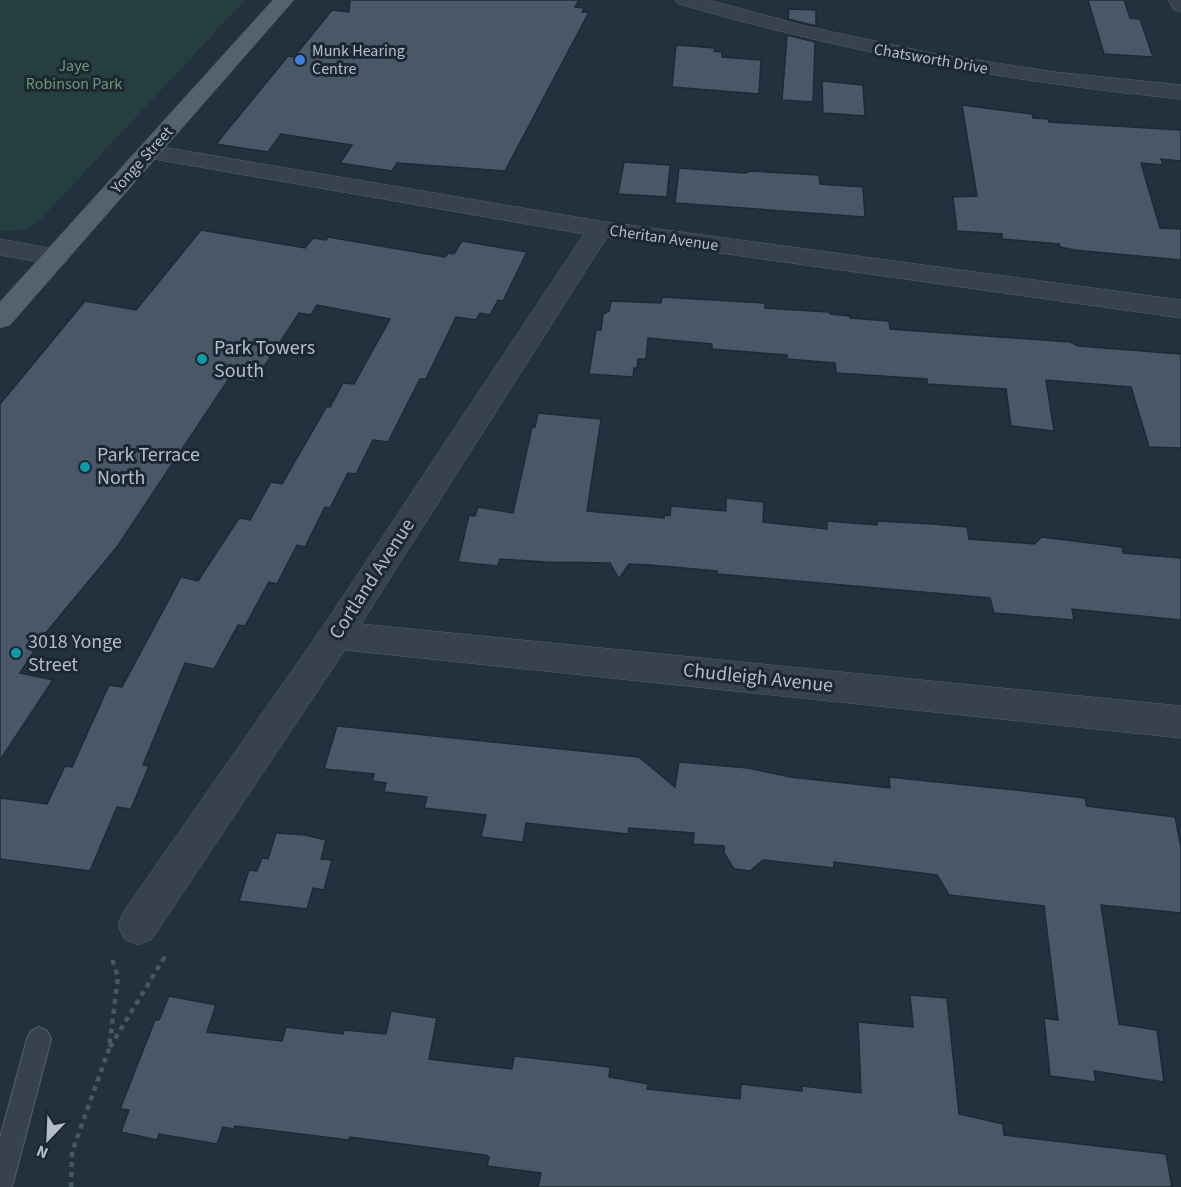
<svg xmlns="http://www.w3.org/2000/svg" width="1181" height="1187" font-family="'Source Sans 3',sans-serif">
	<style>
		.green { fill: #253e3f }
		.building { fill: #495867; stroke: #1e2935; stroke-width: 1.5 }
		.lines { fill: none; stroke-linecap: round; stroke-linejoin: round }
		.lane-casing { stroke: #55606c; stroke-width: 2 }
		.street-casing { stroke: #55606c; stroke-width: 1 }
		.primary-casing { stroke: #434e5a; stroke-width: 1 }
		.path { stroke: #435b5c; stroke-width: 4.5; stroke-dasharray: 5 5; stroke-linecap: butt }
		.lane { fill: #37424e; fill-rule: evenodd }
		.street { fill: #37424e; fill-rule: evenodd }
		.primary { fill: #55626e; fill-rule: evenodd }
		.shop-dot { fill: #3f7fe0; stroke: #1c2733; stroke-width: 2 }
		.culture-dot { fill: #0f9aa8; stroke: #1c2733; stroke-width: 2 }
		.labels { text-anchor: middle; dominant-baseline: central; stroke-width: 6; stroke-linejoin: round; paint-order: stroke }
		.far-poi-label { font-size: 16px; fill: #b3bdc9; stroke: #1c2733; text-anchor: start }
		.far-street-label { font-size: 16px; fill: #b3bdc9; stroke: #1c2733 }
		.far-park-label { font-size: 16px; fill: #699b71; stroke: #1c2733 }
		.poi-label { font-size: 20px; fill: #b3bdc9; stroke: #1c2733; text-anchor: start }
		.street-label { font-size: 20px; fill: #b3bdc9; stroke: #1c2733 }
	</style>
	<rect width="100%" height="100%" fill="#23313e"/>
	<path class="green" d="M0,0h245l-205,220c-13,11 -24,12 -40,11z"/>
	<g class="building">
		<polygon points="350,0 579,0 575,7 584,8 582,12 589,12 505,171 397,163 392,171 340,163 352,145 281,134 268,152 216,144 288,56 294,57 332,10 349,12"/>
		<polygon points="1088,0 1124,0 1130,18 1140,19 1153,57 1104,54"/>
		<polygon points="789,9 816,10 816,26 788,19"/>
		<polygon points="787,35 815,42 813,102 782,100"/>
		<polygon points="676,45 715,48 714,51 722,52 722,57 761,60 759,94 672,87"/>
		<polygon points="822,81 863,85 865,116 823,113"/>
		<polygon points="962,105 1032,114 1033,118 1048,119 1049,122 1181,130 1181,161 1161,159 1163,165 1141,163 1160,228 1181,229 1181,260 1074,250 1060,247 1059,244 1002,239 1002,234 957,231 953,197 977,196"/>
		<polygon points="624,162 670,165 667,197 618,194"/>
		<polygon points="679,168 745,173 751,171 819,175 820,184 863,187 865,217 675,203"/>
		<polygon points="201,230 305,248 313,238 326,240 328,237 445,257 448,253 454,254 462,241 527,252 503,301 498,300 490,315 480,313 476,320 456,317 426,379 420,379 388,442 373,440 356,474 348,473 330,508 325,507 305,547 297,545 277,584 269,582 245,626 238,625 214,669 185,663 143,765 149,766 131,809 117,807 90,871 0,859 0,798 47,804 65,766 72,767 109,685 122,687 181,577 198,581 239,518 250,520 271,482 282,484 327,406 330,407 343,383 354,384 390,319 317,305 311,315 299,313 254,382 230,377 117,547 45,634 20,673 53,680 0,760 0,404 85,301 136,310"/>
		<polygon points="662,297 765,303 765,308 829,312 830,314 850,316 850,318 889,321 890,329 1070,342 1078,346 1181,354 1181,448 1149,447 1131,387 1046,380 1054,431 1011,426 1006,389 927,384 927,379 836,373 835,363 787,359 787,355 712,349 712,344 648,338 646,359 638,359 637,368 634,368 633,377 589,374 596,330 601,330 603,314 609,311 611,301 661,303"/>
		<polygon points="538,413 601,419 587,511 664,518 664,515 670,516 671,506 726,511 726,498 764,502 763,522 827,529 827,521 877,525 877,521 933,524 967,527 969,539 1034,544 1042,537 1122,547 1123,553 1181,558 1181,620 1072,609 1074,620 994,613 990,598 763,578 717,574 717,571 650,565 629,564 619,579 610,563 545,562 500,559 498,566 458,562 469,515 475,516 478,507 513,513 532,427 535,427"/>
		<polygon points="337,726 639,757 675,787 679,762 748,768 790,777 890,788 889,777 1015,790 1085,798 1087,806 1175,817 1181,847 1181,913 1101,905 1119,1024 1157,1030 1164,1082 1094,1071 1096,1082 1050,1076 1044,1018 1058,1020 1044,906 949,895 937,875 834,862 834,868 763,860 750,871 734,869 724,853 724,846 693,844 694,833 629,828 628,834 526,823 523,842 481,837 486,815 424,808 427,797 384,792 386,783 372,781 374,774 324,769"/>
		<polygon points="276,833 305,835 326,840 321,859 332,860 324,890 313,888 307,909 239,901 249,870 257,871 262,858 268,859"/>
		<polygon points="910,995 947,998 959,1114 1003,1124 1004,1135 1166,1154 1172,1187 538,1187 541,1173 487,1166 489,1157 485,1155 350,1137 349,1140 235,1126 234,1129 223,1127 217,1144 159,1134 157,1140 121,1132 129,1110 120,1109 155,1020 159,1020 169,996 216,1005 207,1032 282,1041 286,1027 343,1034 344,1030 386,1034 391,1011 437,1018 429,1059 512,1069 514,1056 610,1067 609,1077 648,1084 647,1089 740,1099 741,1084 802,1091 802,1086 861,1093 858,1022 913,1027"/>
	</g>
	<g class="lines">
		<g class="lane-casing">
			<polygon id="lane" points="39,1027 47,1031 51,1039 13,1183 11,1187 0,1187 0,1138 27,1039 31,1031"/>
		</g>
		<g class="street-casing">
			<g id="street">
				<path d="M676,0h32l101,27 122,26 124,19 126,13v14c-171,-17 -337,-47 -502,-95z"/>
				<polygon points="1169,0 1181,0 1181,12 1174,10"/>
				<polygon points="150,145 600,221 1181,300 1181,318 607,237 361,624 1181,706 1181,738 345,650 152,939 138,945 124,939 118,925 124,911 324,625 584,234 142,157 138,152 142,147"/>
				<polygon points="0,239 65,251 69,257 65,263 56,265 0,255"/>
			</g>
		</g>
		<g class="primary-casing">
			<polygon id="primary" points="273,0 294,0 10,325 0,328 0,302"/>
		</g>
		<g class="path">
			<polyline points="110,1047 164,958 161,957"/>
			<polyline points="71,1187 72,1152 109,1049 118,977 111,956"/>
		</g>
		<use href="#lane" class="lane"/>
		<use href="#street" class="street"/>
		<use href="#primary" class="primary"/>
	</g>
	<circle class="shop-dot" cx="300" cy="60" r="6"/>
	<g class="culture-dot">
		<circle cx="202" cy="359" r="6"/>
		<circle cx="85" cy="467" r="6"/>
		<circle cx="16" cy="653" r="6"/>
	</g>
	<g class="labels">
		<g class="far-poi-label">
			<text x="312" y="51">Munk Hearing<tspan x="312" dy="18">Centre</tspan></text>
		</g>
		<g class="far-street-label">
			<text transform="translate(931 59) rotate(10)">Chatsworth Drive</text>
			<text transform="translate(142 160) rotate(-48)">Yonge Street</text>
			<text transform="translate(664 238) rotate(8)">Cheritan Avenue</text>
		</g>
		<g class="far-park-label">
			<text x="74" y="66">Jaye<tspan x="74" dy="18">Robinson Park</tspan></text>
		</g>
		<g class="poi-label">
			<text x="214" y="348">Park Towers<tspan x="214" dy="23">South</tspan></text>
			<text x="97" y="455">Park Terrace<tspan x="97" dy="23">North</tspan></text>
			<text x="28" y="642">3018 Yonge<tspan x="28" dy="23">Street</tspan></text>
		</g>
		<g class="street-label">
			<text transform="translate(372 579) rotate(-57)">Cortland Avenue</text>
			<text transform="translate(758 678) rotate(6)">Chudleigh Avenue</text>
		</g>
	</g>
	<g transform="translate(48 1139) rotate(203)" stroke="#1c2733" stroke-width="4.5" paint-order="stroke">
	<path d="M0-4.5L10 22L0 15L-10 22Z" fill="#b3bdc9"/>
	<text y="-9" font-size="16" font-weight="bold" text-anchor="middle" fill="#b3bdc9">N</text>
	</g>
</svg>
